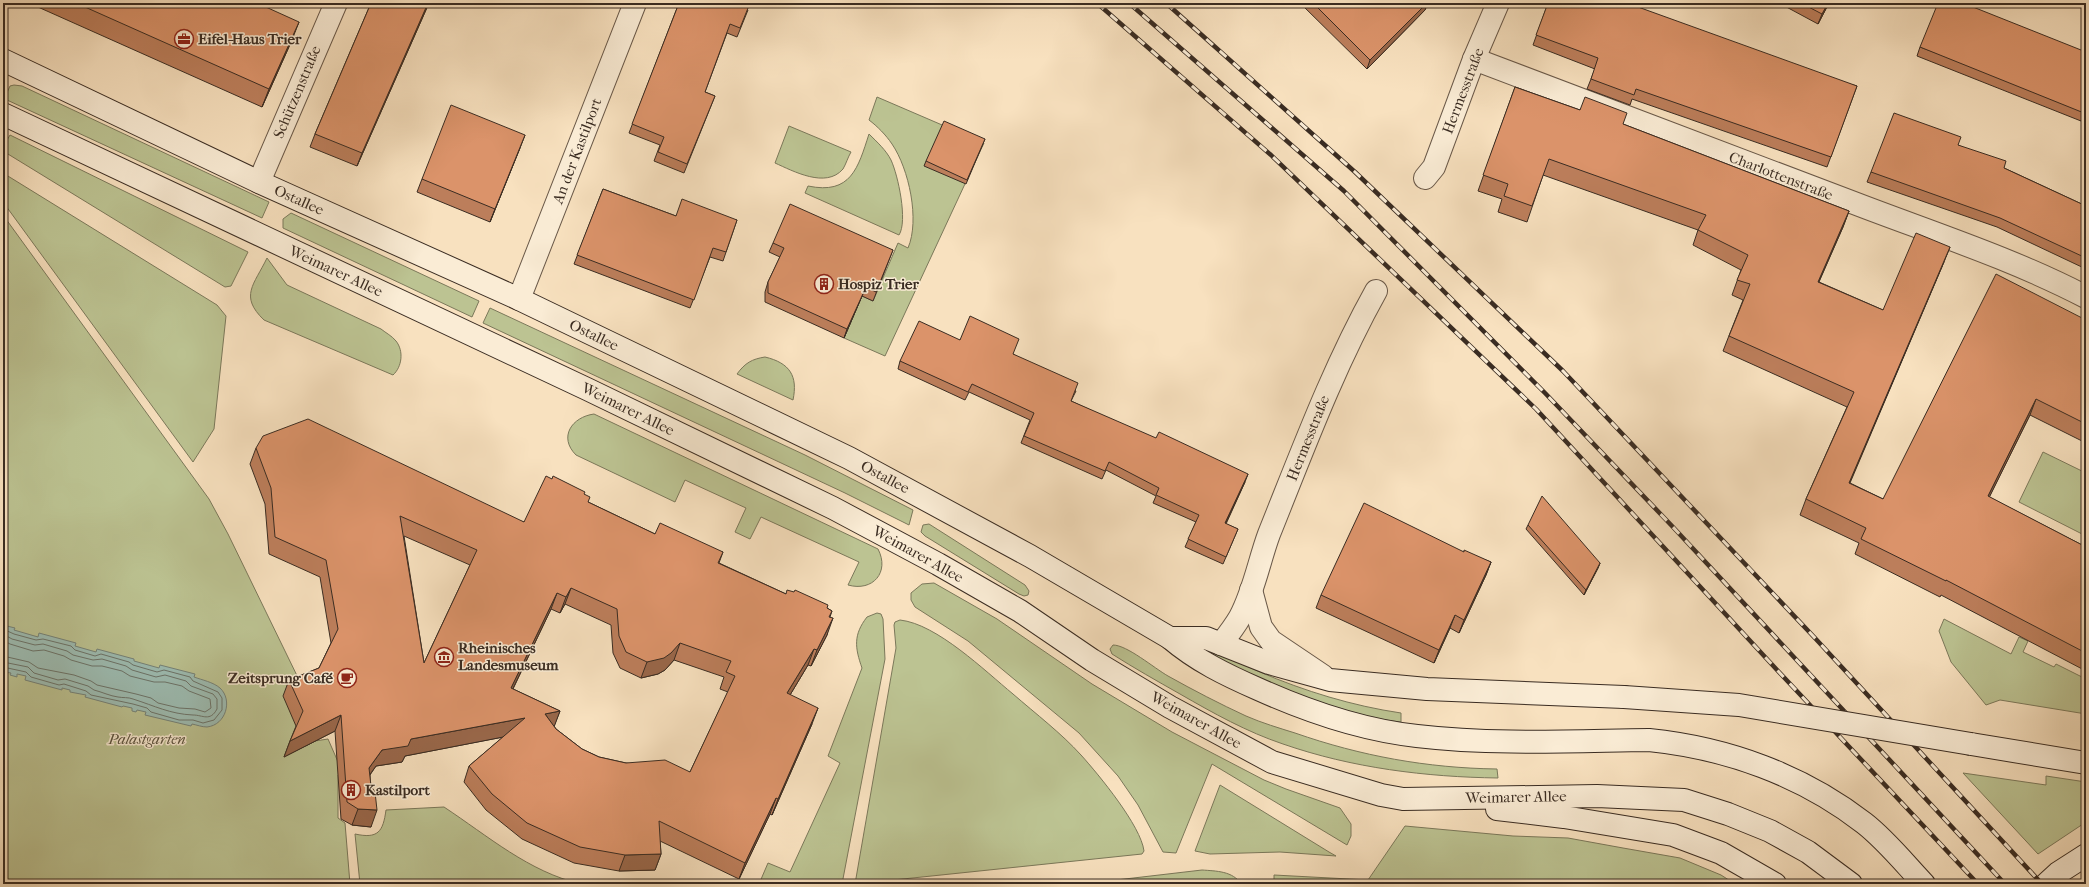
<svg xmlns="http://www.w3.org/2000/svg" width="2089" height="887" font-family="'IM FELL French Canon',serif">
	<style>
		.green { fill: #bcc392; stroke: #7b785a }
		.water { fill: #9dbdb3; stroke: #758379 }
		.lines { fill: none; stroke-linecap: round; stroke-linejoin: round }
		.shore { stroke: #6c746a; stroke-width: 1 }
		.street-casing { stroke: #6a5949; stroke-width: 24 }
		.secondary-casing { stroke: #3a2c22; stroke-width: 24 }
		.street { stroke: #faecd5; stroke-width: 22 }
		.secondary { stroke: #faecd5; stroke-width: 22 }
		.rail-casing { stroke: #3a2c22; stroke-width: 4.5 }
		.rail { stroke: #faecd5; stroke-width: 3; stroke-dasharray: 9; stroke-linecap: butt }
		.secondary-bridge-casing { stroke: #3a2c22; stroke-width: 24; stroke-linecap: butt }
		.secondary-bridge { stroke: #faecd5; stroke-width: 22 }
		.wall { fill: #bc7e5b; stroke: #3a2c22; fill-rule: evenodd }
		.shaded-wall { fill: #99674a; stroke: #3a2c22 }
		.building { fill: #db936a; stroke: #3a2c22; fill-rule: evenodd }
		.labels { text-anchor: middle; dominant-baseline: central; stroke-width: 3; stroke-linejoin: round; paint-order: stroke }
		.poi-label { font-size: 15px; font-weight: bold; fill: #3a2c22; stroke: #faecd5; text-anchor: start }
		.street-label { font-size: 15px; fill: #3a2c22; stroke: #faecd5 }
		.park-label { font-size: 15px; font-style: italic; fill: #5a523e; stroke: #faecd5 }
	</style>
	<rect width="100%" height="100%" fill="#f8e1bf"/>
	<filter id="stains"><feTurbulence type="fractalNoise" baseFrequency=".005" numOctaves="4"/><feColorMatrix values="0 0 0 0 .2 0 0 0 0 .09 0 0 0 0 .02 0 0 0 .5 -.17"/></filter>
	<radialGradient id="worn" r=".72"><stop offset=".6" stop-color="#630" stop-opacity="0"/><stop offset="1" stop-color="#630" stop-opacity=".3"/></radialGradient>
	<g class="green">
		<polygon points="14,85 22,86 269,202 262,218 7,100 6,95 10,86"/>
		<path d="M877,97l107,46 -99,213 -41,-18 18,-42 11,5 25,-58 10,5c12,-28 1,-79 -16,-104 -6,-9 -15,-18 -23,-24z"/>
		<path d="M789,126l62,26c-3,5 -5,12 -8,17 -17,20 -50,2 -68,-6z"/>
		<path d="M869,134c8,8 17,16 22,26 7,15 17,61 8,75l-94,-42 3,-7c43,9 50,-18 61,-52z"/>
		<polygon points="10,135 248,252 231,286 225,287 3,151 3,147"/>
		<polygon points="3,173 217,305 226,316 214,429 193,462 3,202"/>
		<polygon points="291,213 479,301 472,317 283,228 283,219"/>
		<polygon points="3,215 209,499 228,534 303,688 306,746 315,741 328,739 342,771 338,775 338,818 345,823 350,884 3,884"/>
		<path d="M267,258l20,27 94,44c5,4 11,7 15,12 8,10 6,26 -3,34l-129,-55c-25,-24 -10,-35 3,-62z"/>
		<polygon points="490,308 805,455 913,510 909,525 845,493 483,323"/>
		<path d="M765,357c25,6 33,19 28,43l-56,-26c8,-11 15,-15 28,-17z"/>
		<path d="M594,414l284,135c12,23 -5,43 -30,36l11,-23 -98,-45 -11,22 -15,-7 11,-24 -61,-28 -10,22 -99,-47c-18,-18 -4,-38 18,-41z"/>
		<polygon points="2043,452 2086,473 2086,536 2019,502"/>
		<polygon points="929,524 1025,585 1029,591 1028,595 1024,596 1019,594 925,536 921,532 923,525"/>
		<polygon points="934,583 997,619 1092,684 1172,732 1264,780 1286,789 1340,808 1351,824 1351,836 1347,845 1212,764 1176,853 1163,852 1138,805 1118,776 1079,733 968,641 915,607 911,600 911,593 922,584"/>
		<path d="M877,613l4,1 2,5 2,40 -43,225h-83l9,-21 22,9 50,-109 -12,-7 34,-88c-7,-20 -9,-33 5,-51z"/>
		<polygon points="1944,619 2011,654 2019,637 2028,641 2023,652 2054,667 2056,664 2086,679 2086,714 2000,700 1986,705 1951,662 1939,631"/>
		<path d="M900,620c37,4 85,51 113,74 23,20 48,39 68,61 18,20 60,71 63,96l-2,3 -287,30 41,-236 -2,-23 1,-3z"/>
		<path d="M1198,644h4c19,9 38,20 58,28 44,19 93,34 141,41v9l-33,-4 -71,-22 -90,-39z"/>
		<path d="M1113,645c14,0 41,23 55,31 25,14 52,28 78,40 16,7 33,12 49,17 66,23 132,35 202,36l1,9c-72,-1 -146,-10 -215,-34 -36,-12 -70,-31 -103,-50 -23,-13 -46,-26 -68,-40l-2,-5z"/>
		<polygon points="1963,773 2046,785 2046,776 2086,782 2086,822 2038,854"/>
		<polygon points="1220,785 1329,852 1336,856 1280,852 1210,854 1195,851"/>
		<path d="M444,807c44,29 85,65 137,77h-221l-5,-50c23,5 28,-2 31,-24z"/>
		<polygon points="1405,826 1513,836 1568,838 1623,848 1680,858 1721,875 1735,884 1274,884 1274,875 1368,880"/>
		<path d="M1202,870c14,1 31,1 39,14h-159z"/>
	</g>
	<path class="water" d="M3,625l12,3 -1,2 24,7 1,-4 37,10 -1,3 21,6 1,-3 37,10v2l25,7 1,-3 35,9 -1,3c8,3 19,5 26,11 13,12 6,37 -13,39 -5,0 -10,-2 -15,-3l-1,2 -46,-11 1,-3 -9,-2 -1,2 -4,-1v-3l-9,-2 -1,1 -37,-10 1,-2 -16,-3v-2l-8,-2v2l-37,-10 1,-4 -9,-2v3l-7,-2 1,-2 -8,-1z"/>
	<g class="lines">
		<g class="shore">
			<polyline points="3,629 14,634 36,640 43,639 71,646 75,650 95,656 101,654 129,662 133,665 157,672 164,670 190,677 193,681 218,692 222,698 222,710 214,720 203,723 193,720 179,720 151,712 147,708 133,704 91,695 86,691 64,684 59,685 31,677 26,672 3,667"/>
			<path d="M3,634l9,5 23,6 8,-1 24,7 6,4 20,5 9,-1 24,7 6,4 24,7 9,-2 21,6 5,5 22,8 4,5v10c-7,13 -14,6 -24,6 -23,-1 -38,-9 -60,-16 -5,-2 -10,-1 -15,-2 -8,-1 -16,-5 -24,-7l-6,-4 -23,-7 -7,1 -24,-7 -6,-6 -25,-5"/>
			<polyline points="3,640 10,644 33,651 44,650 64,656 71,660 92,666 102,666 122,671 130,676 154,682 165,682 182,686 189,691 210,699 211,708 205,712 195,709 179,708 158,703 151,698 136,694 97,685 91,681 74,675 38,668 29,662 3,656"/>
		</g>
		<g class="street-casing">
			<g id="street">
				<path d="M1474,59c127,48 253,96 380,144 78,30 157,55 232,94"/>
				<polyline points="1425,178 1434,167 1474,59 1498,3"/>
				<polyline points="259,182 336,3"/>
				<polyline points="519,299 635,3"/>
				<polyline points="1251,590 1261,627 1271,641 1323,676"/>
				<path d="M1221,644c7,-9 14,-18 19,-27 14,-26 19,-56 29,-83 33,-82 64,-166 107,-243"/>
			</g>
		</g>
		<g class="secondary-casing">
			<g id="secondary">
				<path d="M3,60l256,122 260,117 330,159 181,98 140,82c27,23 56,37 88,51 51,23 104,41 159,47 77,9 155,5 232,4 78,8 153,35 215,83 22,17 41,41 60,61"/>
				<polyline points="3,114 587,389 833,508 938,564 1020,611 1092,660 1170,707 1272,762 1381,795 1403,799 1597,796 1684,800 1728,814 1770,831 1808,852 1851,884"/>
				<polyline points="1170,638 1206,638 1269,663 1330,680 1427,689 1624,697"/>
				<polyline points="1971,744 2086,763"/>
				<polyline points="1497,809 1564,817 1673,835 1721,853 1775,884"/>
				<polyline points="2046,884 2058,873 2086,855"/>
			</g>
		</g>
		<use href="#street" class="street"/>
		<use href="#secondary" class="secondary"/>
		<g class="rail-casing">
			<g id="rail">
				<polyline points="1097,3 1271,155 1536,409 1778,671 1978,884"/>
				<polyline points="1129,3 1344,191 1545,393 1672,526 2005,884"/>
				<polyline points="1166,3 1355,172 1563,371 1814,637 2042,884"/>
			</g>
		</g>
		<use href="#rail" class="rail"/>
		<g class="secondary-bridge-casing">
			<polyline id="secondary-bridge" points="1624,697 1739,705 1971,744"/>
		</g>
		<use href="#secondary-bridge" class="secondary-bridge"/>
	</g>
	<g class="wall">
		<polygon points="29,3 257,3 292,40 262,107"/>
		<polygon points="371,3 429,3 357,166 310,147 315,134"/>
		<polygon points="679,3 748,10 737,37 727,33 705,92 715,96 684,173 654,161 660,145 629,133"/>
		<polygon points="1300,3 1428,3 1425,10 1367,69"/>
		<polygon points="1548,3 1857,86 1827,167 1632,99 1630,105 1587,89 1595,69 1533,45"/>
		<polygon points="1779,3 1829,3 1818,24"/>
		<polygon points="1920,47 2086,108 2081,121 1917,56"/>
		<polygon points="1515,87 1580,110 1623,124 1849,211 1843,227 1819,282 1883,310 1944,262 1850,483 1883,499 2086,320 2086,443 2030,415 1989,497 2086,547 2086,671 1941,595 1940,597 1855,554 1859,543 1800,515 1806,499 1847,407 1723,351 1743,300 1732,295 1741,270 1693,245 1698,230 1543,175 1527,222 1498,212 1502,199 1478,191"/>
		<polygon points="985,139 966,184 924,166 926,161"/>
		<polygon points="1958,145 2004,168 2086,206 2086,269 1997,227 1867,182 1871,172"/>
		<polygon points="520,148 490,222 417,192 422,179"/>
		<polygon points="603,189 676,216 737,220 723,261 710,257 690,308 574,264"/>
		<polygon points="773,243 893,250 873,301 862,296 844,338 765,302 765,292 768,282 780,257 769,252"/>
		<polygon points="960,340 1013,354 1076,391 1071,401 1245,482 1226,524 1238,529 1223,564 1185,547 1196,522 1153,503 1156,496 1106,470 1102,479 1021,443 1030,420 969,392 965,400 898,369 900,361"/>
		<path d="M256,448l268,74 60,-28 4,8 67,32 68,18 -4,11 67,31 41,14 5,3 -2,6 -3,18 -16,31 -3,-1 -18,30 22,29 -40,91 -2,-1 -31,65 -79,-38 1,13 -6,16 -36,1 -45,-8 -52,-24 -36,-29 -22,-28 5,-16 34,-29 -98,19 -3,6 -26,4 -6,9 1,52 -19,-2 -11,-6 -6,-88 -51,26 6,-16 6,-15 -13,-30 6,-16 30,-12 12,-25 -11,-66 -51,-23 -4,-50 -15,-40zM404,536l66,29 -46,98zM565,604l46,21 2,28 7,15 21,10 17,-4 7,-4 9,-10 50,17 -4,12 8,3 -38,80 -64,-9 -27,-6 -17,-8 -26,-20 -2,-3 6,-15 -47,-22 38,-80 9,4z"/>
		<polygon points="1528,525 1600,563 1598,568 1584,595 1526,529"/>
		<polygon points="1464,552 1491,562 1486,575 1459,633 1450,628 1434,663 1316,608 1321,595"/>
	</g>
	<g class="shaded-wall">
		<polygon points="428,3 429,3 357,166 362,153"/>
		<polygon points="1427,3 1428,3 1425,10 1367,69 1370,60"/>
		<polygon points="1828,3 1829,3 1818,24 1822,14"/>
		<polygon points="299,22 292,40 262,107 269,89"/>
		<polygon points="525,135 520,148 490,222 495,209"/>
		<polygon points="1849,211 1843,227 1812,297 1818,282"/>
		<polygon points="1950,247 1944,262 1843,498 1849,483"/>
		<polygon points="866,287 862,296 844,338 847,329"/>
		<polygon points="2036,399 2030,415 1982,512 1988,496"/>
		<polygon points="1248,474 1245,482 1222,531 1225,523"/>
		<polygon points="1491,562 1486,575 1459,633 1464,620"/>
		<polygon points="1600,563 1598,568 1584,595 1586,590"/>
		<polygon points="571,588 565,604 560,613 566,597"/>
		<polygon points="557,593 551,609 505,705 511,688"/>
		<polygon points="1455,615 1450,628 1434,663 1439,650"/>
		<polygon points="833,618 827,635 811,666 817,650"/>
		<polygon points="680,643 674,660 665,670 658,674 641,678 647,662"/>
		<polygon points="814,649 808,665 781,710 787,693"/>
		<polygon points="818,708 812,724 772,815 778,799"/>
		<polygon points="560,711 554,727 545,714"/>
		<polygon points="341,715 335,731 284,757 290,741"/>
		<polygon points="525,718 519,734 405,756 402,762 376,766 363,784 369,768 382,750 411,739"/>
		<polygon points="776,798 770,814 739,879 745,863"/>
		<polygon points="358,809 377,810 371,827 352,825"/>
		<polygon points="661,854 655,870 619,871 625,855"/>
	</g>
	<g class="building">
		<polygon points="76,3 257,3 299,22 269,89"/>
		<polygon points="371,3 428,3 362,153 315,134"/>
		<polygon points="679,3 750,3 740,28 730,24 705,92 715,96 687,164 658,152 664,137 632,124"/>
		<polygon points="1313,3 1427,3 1370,60"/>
		<polygon points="1548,3 1627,3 1857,86 1831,157 1636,89 1634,95 1591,79 1598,58 1536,35"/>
		<polygon points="1801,3 1828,3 1822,14"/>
		<polygon points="1938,3 1963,3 2086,52 2086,108 2084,113 1920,47"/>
		<polygon points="1515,87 1580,110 1585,97 1627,113 1623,124 1849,211 1818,282 1883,310 1916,233 1950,247 1849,483 1883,499 1996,274 2086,320 2086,424 2036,399 1988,496 2086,547 2086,653 1946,580 1946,581 1861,539 1866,528 1806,499 1854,392 1729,336 1750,284 1737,280 1748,255 1698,230 1706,215 1549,159 1532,206 1504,196 1508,184 1483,175"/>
		<polygon points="451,105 525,135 495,209 422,179"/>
		<polygon points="1894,113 1961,137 1958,145 2006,161 2004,168 2086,206 2086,258 2000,218 1871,172"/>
		<polygon points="944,121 985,139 967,180 926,161"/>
		<polygon points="603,189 676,216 682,199 737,220 726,252 713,248 694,300 577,255"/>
		<polygon points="790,204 893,250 876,292 866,287 847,329 768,293 768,282 784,248 773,243"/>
		<polygon points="970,316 1019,339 1013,354 1078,383 1071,401 1156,438 1159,432 1248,474 1225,523 1238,529 1226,557 1188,539 1199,515 1156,495 1159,488 1109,462 1105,471 1024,436 1034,413 972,384 968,392 900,361 919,321 960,340"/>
		<path d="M308,419l216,103 22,-46 6,3 1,-3 32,16 -1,2 6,3 -2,5 67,32 5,-11 63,29 -5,11 68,31 1,-4 7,2 1,-2 33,15 -1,3 5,3 -3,6 4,1 -16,32 -3,-1 -27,44 31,15 -40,91 -2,-1 -31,65 -86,-42 2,33 -36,1 -45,-8 -53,-24 -35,-29 -23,-28 56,-48 -114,21 -3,7 -26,4 -13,18 2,18 4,6 2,18 -19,-1 -11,-7 -6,-87 -51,26 13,-30 -14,-31 30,-12 19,-39 -12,-69 -51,-23 -4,-49 -15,-40 7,-12zM400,516l77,34 -53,113zM571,588l46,21 2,27 7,16 21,10 17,-4 7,-5 9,-10 51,18 -5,11 9,4 -45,96 -25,-12 -39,3 -27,-6 -17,-8 -26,-20 -11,-15 15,-3 -49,-23 46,-95 9,4z"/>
		<polygon points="1542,496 1600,563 1586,590 1528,525"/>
		<polygon points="1364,503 1464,552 1464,550 1491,562 1464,620 1455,615 1439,650 1321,595"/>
	</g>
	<defs>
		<g id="office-ring" transform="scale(1)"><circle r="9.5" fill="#faecd5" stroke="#8f2418" stroke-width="1.5"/><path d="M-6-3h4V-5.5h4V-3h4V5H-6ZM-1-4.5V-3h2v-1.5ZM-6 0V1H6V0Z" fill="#8f2418"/></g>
		<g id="building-ring" transform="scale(1)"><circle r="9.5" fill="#faecd5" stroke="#8f2418" stroke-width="1.5"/><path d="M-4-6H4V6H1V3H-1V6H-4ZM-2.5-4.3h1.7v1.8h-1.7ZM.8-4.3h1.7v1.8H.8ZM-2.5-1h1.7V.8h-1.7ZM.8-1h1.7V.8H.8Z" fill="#8f2418"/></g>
		<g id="museum-ring" transform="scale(1)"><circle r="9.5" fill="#faecd5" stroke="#8f2418" stroke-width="1.5"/><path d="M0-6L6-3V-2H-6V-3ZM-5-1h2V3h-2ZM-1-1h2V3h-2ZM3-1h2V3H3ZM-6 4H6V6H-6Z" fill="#8f2418"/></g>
		<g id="cafe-ring" transform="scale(1)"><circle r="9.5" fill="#faecd5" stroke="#8f2418" stroke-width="1.5"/><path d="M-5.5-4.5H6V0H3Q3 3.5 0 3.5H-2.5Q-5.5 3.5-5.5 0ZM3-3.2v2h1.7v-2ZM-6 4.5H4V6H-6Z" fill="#8f2418"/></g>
	</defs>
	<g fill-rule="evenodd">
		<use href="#office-ring" x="184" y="39"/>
		<use href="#building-ring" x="824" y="284"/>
		<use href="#museum-ring" x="444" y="657"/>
		<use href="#cafe-ring" x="347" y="678"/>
		<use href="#building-ring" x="351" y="790"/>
	</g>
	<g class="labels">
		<g class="poi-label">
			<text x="198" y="39">Eifel-Haus Trier</text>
			<text x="838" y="284">Hospiz Trier</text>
			<text x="458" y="648">Rheinisches<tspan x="458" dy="17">Landesmuseum</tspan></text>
			<text x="333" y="678" text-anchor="end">Zeitsprung Café</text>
			<text x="365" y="790">Kastilport</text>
		</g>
		<g class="street-label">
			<text transform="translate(1463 91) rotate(-69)">Hermesstraße</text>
			<text transform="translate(297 92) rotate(-67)">Schützenstraße</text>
			<text transform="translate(577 151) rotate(-69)">An der Kastilport</text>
			<text transform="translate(1781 176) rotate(21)">Charlottenstraße</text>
			<text transform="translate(299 200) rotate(24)">Ostallee</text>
			<text transform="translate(336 271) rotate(25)">Weimarer Allee</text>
			<text transform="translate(594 335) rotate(26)">Ostallee</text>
			<text transform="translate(628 409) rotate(26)">Weimarer Allee</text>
			<text transform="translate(1308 438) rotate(-68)">Hermesstraße</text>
			<text transform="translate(885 477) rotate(28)">Ostallee</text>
			<text transform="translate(918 554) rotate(29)">Weimarer Allee</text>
			<text transform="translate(1196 720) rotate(29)">Weimarer Allee</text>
			<text transform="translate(1516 797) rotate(-1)">Weimarer Allee</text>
		</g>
		<g class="park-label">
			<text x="147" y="739">Palastgarten</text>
		</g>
	</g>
	<rect width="2089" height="887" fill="none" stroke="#f8e1bf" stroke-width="16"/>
	<rect x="4" y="4" width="2081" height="879" fill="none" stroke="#3a2c22" stroke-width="2"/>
	<rect x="8" y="8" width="2073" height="871" fill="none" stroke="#3a2c22"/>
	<rect width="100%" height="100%" filter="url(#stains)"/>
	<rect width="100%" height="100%" fill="url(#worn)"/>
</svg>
